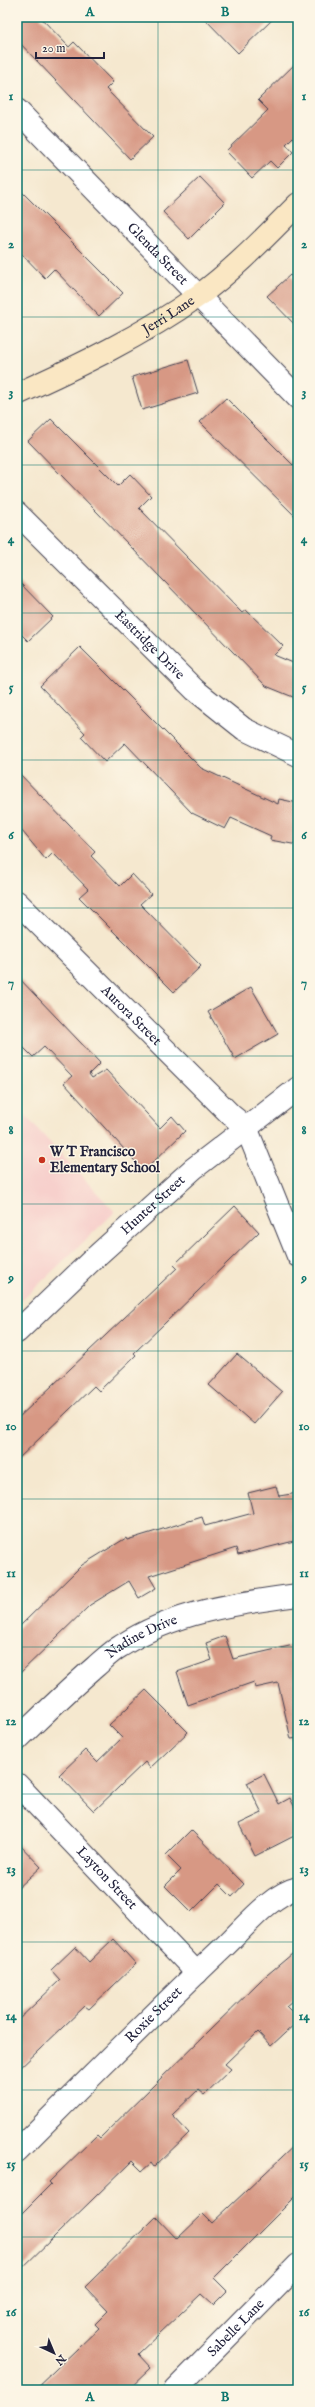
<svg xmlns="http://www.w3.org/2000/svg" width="315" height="2407" font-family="'IM FELL English',serif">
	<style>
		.built { fill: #f7d0cc }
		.building { fill: #d79884 }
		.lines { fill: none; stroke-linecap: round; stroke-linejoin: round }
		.street-casing { stroke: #424051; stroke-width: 24 }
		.secondary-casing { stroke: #424051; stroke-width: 24 }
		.street { stroke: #fff; stroke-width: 22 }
		.secondary { stroke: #fae7c3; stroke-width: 22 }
		.grid { fill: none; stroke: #0f766e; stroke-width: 1; stroke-opacity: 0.55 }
		.poi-dot { fill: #c8321e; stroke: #fcf5e5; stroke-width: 1.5 }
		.labels { text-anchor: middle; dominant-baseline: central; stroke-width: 3; stroke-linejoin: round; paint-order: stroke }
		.street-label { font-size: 14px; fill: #22223b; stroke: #fcf5e5 }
		.poi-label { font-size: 14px; font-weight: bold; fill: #22223b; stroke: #fcf5e5; text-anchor: start }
		.neatline { fill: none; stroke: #0f766e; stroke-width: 1.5 }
		.grid-label { font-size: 13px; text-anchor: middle; font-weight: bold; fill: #0f766e }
	</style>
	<rect width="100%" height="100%" fill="#fcf5e5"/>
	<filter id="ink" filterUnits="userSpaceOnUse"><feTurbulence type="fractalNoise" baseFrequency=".025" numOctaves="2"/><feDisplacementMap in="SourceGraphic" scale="8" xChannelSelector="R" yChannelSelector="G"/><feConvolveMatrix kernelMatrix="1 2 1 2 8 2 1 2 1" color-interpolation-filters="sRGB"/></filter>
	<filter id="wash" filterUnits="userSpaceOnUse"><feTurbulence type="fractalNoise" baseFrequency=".012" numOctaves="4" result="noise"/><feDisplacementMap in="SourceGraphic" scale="16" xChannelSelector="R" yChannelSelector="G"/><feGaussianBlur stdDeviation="0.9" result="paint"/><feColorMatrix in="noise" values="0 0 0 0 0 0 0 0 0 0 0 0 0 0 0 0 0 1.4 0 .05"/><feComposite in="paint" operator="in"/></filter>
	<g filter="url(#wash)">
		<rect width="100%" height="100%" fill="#f5e8cf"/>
		<polygon class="built" points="17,1107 115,1212 17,1305"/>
		<g id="blocks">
			<g class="building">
				<polygon points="17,17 40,17 69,47 74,42 113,82 106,89 153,137 130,159 17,40"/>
				<polygon points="203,17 275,17 238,53"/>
				<polygon points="298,61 298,132 286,144 293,152 277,168 270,161 252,178 226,151 268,110 258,100"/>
				<polygon points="200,177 225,203 189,239 163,212"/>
				<polygon points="17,187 123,293 99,316 54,269 45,278 17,249"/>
				<polygon points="290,275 298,283 298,328 267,296"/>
				<polygon points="188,360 198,393 142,410 132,377"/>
				<polygon points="226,398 298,470 298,519 200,422"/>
				<polygon points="51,419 118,486 130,474 151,496 139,508 242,613 246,610 283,646 274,655 298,665 298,699 266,686 28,441"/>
				<polygon points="17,580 53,617 28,641 17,630"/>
				<polygon points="80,647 201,768 278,804 279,799 298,803 298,845 270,840 271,836 231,818 225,829 192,813 125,743 105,762 81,737 85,733 40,686"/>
				<polygon points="17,771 95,852 91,856 120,886 132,874 151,894 140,904 201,966 174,992 79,897 88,889 53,853 46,860 17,825"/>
				<polygon points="17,976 100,1063 89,1074 92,1078 106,1070 160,1128 172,1116 185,1131 144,1171 64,1083 72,1076 44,1047 33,1057 17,1041"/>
				<polygon points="251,987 278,1034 235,1059 208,1012"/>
				<polygon points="235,1206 259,1232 134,1353 136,1355 99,1391 94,1386 17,1460 17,1419 177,1268 174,1265"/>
				<polygon points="237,1354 282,1392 254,1424 209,1385"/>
				<polygon points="276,1486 279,1496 298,1493 298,1540 238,1555 236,1548 149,1576 156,1588 139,1598 129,1581 90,1605 17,1676 17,1629 82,1565 126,1538 127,1540 202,1517 205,1526 253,1513 248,1493"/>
				<polygon points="225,1636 233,1659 298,1644 298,1738 291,1739 278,1683 255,1688 254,1682 188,1705 177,1672 212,1660 206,1643"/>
				<polygon points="146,1690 188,1732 150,1768 145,1762 94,1811 59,1775 85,1750 97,1762 122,1738 109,1725"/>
				<polygon points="264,1774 279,1804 290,1798 298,1814 298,1834 255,1856 239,1824 262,1813 247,1783"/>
				<polygon points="191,1830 244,1884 232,1897 219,1884 191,1912 165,1886 181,1870 166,1855"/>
				<polygon points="17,1842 41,1867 17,1889"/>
				<polygon points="113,1939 136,1964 89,2009 85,2006 17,2071 17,2021 60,1980 51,1970 75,1947 89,1962"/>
				<polygon points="298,1949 298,1996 286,2006 298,2018 298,2021 271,2046 258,2032 225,2064 231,2069 204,2095 198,2090 172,2115 189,2133 154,2167 151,2163 142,2171 132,2161 17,2273 17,2218 51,2184 49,2182 97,2135 100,2138 261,1980"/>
				<polygon points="298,2142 298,2194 214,2278 227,2291 213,2305 201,2294 138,2354 151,2368 128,2390 34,2390 99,2328 95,2324 108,2311 85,2287 156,2217 177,2239 203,2214 212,2223"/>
			</g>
		</g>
	</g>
	<g filter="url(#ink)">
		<use href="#blocks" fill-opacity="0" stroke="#424051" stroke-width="1"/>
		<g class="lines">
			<g class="street-casing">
				<g id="street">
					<path id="s1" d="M17,110l281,288"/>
					<path id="s2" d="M17,513l178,177 49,39 54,26"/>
					<path id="s3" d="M17,902l214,213 15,12 52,129"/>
					<path id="s4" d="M17,1332l74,-71 102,-92 105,-81"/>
					<path id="s5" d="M17,1740c26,-25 51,-50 78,-73 8,-7 17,-16 26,-21 52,-34 116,-43 177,-51"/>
					<path id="s6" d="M17,1784l180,189"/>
					<path id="s7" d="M17,2151c69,-69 137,-138 208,-205 20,-19 45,-51 73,-58"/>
					<path id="s8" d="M175,2390l123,-125"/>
				</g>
			</g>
			<g class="secondary-casing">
				<g id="secondary">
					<path id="s9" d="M17,394c62,-28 125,-58 181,-98 35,-25 70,-62 100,-92"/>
				</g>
			</g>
			<use href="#street" class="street"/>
			<use href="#secondary" class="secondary"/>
		</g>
	</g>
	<path class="grid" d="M158,17v2373M17,170h281M17,317h281M17,465h281M17,613h281M17,760h281M17,908h281M17,1056h281M17,1204h281M17,1351h281M17,1499h281M17,1647h281M17,1794h281M17,1942h281M17,2090h281M17,2237h281"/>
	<circle class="poi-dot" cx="42" cy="1160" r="4"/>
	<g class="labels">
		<g class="street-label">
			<text stroke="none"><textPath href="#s1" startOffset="201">Glenda Street</textPath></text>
			<text stroke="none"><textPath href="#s9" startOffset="171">Jerri Lane</textPath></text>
			<text stroke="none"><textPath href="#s2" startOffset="187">Eastridge Drive</textPath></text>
			<text stroke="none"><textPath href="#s3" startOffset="161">Aurora Street</textPath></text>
			<text stroke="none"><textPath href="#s4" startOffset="186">Hunter Street</textPath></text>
			<text stroke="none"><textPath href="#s5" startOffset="163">Nadine Drive</textPath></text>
			<text stroke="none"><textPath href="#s6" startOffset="130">Layton Street</textPath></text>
			<text stroke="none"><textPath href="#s7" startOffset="193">Roxie Street</textPath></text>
			<text stroke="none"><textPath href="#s8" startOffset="87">Sabelle Lane</textPath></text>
		</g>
		<g class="poi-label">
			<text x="50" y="1152">W T Francisco<tspan x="50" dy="16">Elementary School</tspan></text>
		</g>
	</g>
	<rect width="315" height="2407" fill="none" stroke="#fcf5e5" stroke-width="44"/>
	<g transform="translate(54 2353) rotate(136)" stroke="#fcf5e5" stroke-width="3" paint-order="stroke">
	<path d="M0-3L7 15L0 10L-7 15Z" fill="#22223b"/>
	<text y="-6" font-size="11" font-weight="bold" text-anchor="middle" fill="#22223b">N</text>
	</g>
	<path d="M36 52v6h68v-6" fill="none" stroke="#22223b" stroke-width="2"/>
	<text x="42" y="52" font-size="12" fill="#22223b" stroke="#fcf5e5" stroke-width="3" paint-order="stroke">20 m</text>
	<rect x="22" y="22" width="271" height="2363" class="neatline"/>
	<g class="grid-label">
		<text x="90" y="16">A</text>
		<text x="225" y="16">B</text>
		<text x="11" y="100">1</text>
		<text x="304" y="100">1</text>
		<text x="11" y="248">2</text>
		<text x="304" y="248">2</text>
		<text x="11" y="396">3</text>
		<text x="304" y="396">3</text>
		<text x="11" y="543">4</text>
		<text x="304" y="543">4</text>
		<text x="11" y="691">5</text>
		<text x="304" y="691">5</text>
		<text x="11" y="839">6</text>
		<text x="304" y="839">6</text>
		<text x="11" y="987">7</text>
		<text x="304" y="987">7</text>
		<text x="11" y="1134">8</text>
		<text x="304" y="1134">8</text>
		<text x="11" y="1282">9</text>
		<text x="304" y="1282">9</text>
		<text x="11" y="1430">10</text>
		<text x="304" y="1430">10</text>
		<text x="11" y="1577">11</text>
		<text x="304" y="1577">11</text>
		<text x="11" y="1725">12</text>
		<text x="304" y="1725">12</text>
		<text x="11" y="1873">13</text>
		<text x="304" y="1873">13</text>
		<text x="11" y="2020">14</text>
		<text x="304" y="2020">14</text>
		<text x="11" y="2168">15</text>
		<text x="304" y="2168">15</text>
		<text x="11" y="2316">16</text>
		<text x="304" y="2316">16</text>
		<text x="90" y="2401">A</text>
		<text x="225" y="2401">B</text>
	</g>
</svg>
